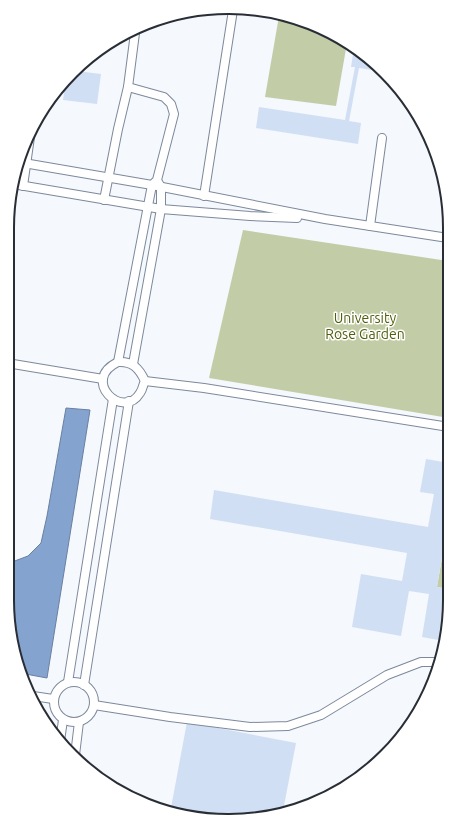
<svg xmlns="http://www.w3.org/2000/svg" width="457" height="828" font-family="Ubuntu,sans-serif">
	<style>
		.green { fill: #c2cda7 }
		.water { fill: #84a3cf; stroke: #6980a1 }
		.building { fill: #d1dff4 }
		.lines { fill: none; stroke-linecap: round; stroke-linejoin: round }
		.lane-casing { stroke: #7c899c; stroke-width: 10 }
		.lane { stroke: #fff; stroke-width: 8 }
		.labels { text-anchor: middle; dominant-baseline: central; stroke-width: 3; stroke-linejoin: round; paint-order: stroke }
		.park-label { font-size: 14px; fill: #505f0b; stroke: #fff }
		.rim { fill: none; stroke: #292e36; stroke-width: 2 }
	</style>
	<rect width="100%" height="100%" fill="#f5f8fc"/>
	<g class="green">
		<polygon points="279,16 339,37 347,43 336,106 265,97"/>
		<polygon points="243,230 448,261 449,418 209,378"/>
		<polygon points="443,552 449,553 449,589 437,587"/>
	</g>
	<polygon class="water" points="66,408 90,410 47,678 20,673 19,670 7,599 7,596 10,592 7,590 7,562 12,562 28,556 41,543 47,516"/>
	<g class="building">
		<polygon points="354,48 385,72 359,68 349,121 361,123 358,144 256,128 259,107 345,120 355,67 351,67"/>
		<polygon points="77,71 101,74 97,104 63,100 65,86"/>
		<polygon points="426,459 449,463 449,553 443,552 437,587 449,589 450,614 444,641 422,637 429,594 409,591 401,636 352,627 361,574 402,581 407,553 210,519 214,490 428,527 434,494 420,492"/>
		<polygon points="187,722 296,743 283,811 243,821 170,813"/>
	</g>
	<g class="lines">
		<g class="lane-casing">
			<g id="lane">
				<polyline points="18,162 152,185 325,219 448,238"/>
				<polyline points="13,184 161,209 250,216 297,218"/>
				<polyline points="23,186 31,130"/>
				<polyline points="204,196 233,10"/>
				<polyline points="104,200 118,129 128,87 135,33"/>
				<polyline points="370,226 382,138"/>
				<polyline points="118,362 152,185 157,180 174,114 171,104 164,97 128,87"/>
				<path d="M118,362c14,-1 21,6 27,19 -2,3 -2,8 -5,12 -17,28 -60,-13 -22,-31z"/>
				<polyline points="7,363 103,379"/>
				<polyline points="133,364 161,209 161,187 158,182"/>
				<polyline points="145,381 204,388 449,427"/>
				<circle cx="74" cy="702" r="20"/>
				<polyline points="68,682 113,399"/>
				<polyline points="84,685 129,401"/>
				<polyline points="33,696 53,699"/>
				<polyline points="94,705 170,717 250,727 288,726 321,715 387,675 421,662 440,662"/>
				<polyline points="60,741 63,720"/>
				<polyline points="75,755 79,722"/>
			</g>
		</g>
		<use href="#lane" class="lane"/>
	</g>
	<g class="labels">
		<g class="park-label">
			<text x="365" y="318">University<tspan x="365" dy="16">Rose Garden</tspan></text>
		</g>
	</g>
	<path d="M0 0H457V828H0ZM228 14H229A214 214 0 0 1 443 228V600A214 214 0 0 1 229 814H228A214 214 0 0 1 14 600V228A214 214 0 0 1 228 14Z" fill="#fff" fill-rule="evenodd"/>
	<path class="rim" d="M228 14H229A214 214 0 0 1 443 228V600A214 214 0 0 1 229 814H228A214 214 0 0 1 14 600V228A214 214 0 0 1 228 14Z"/>
</svg>
